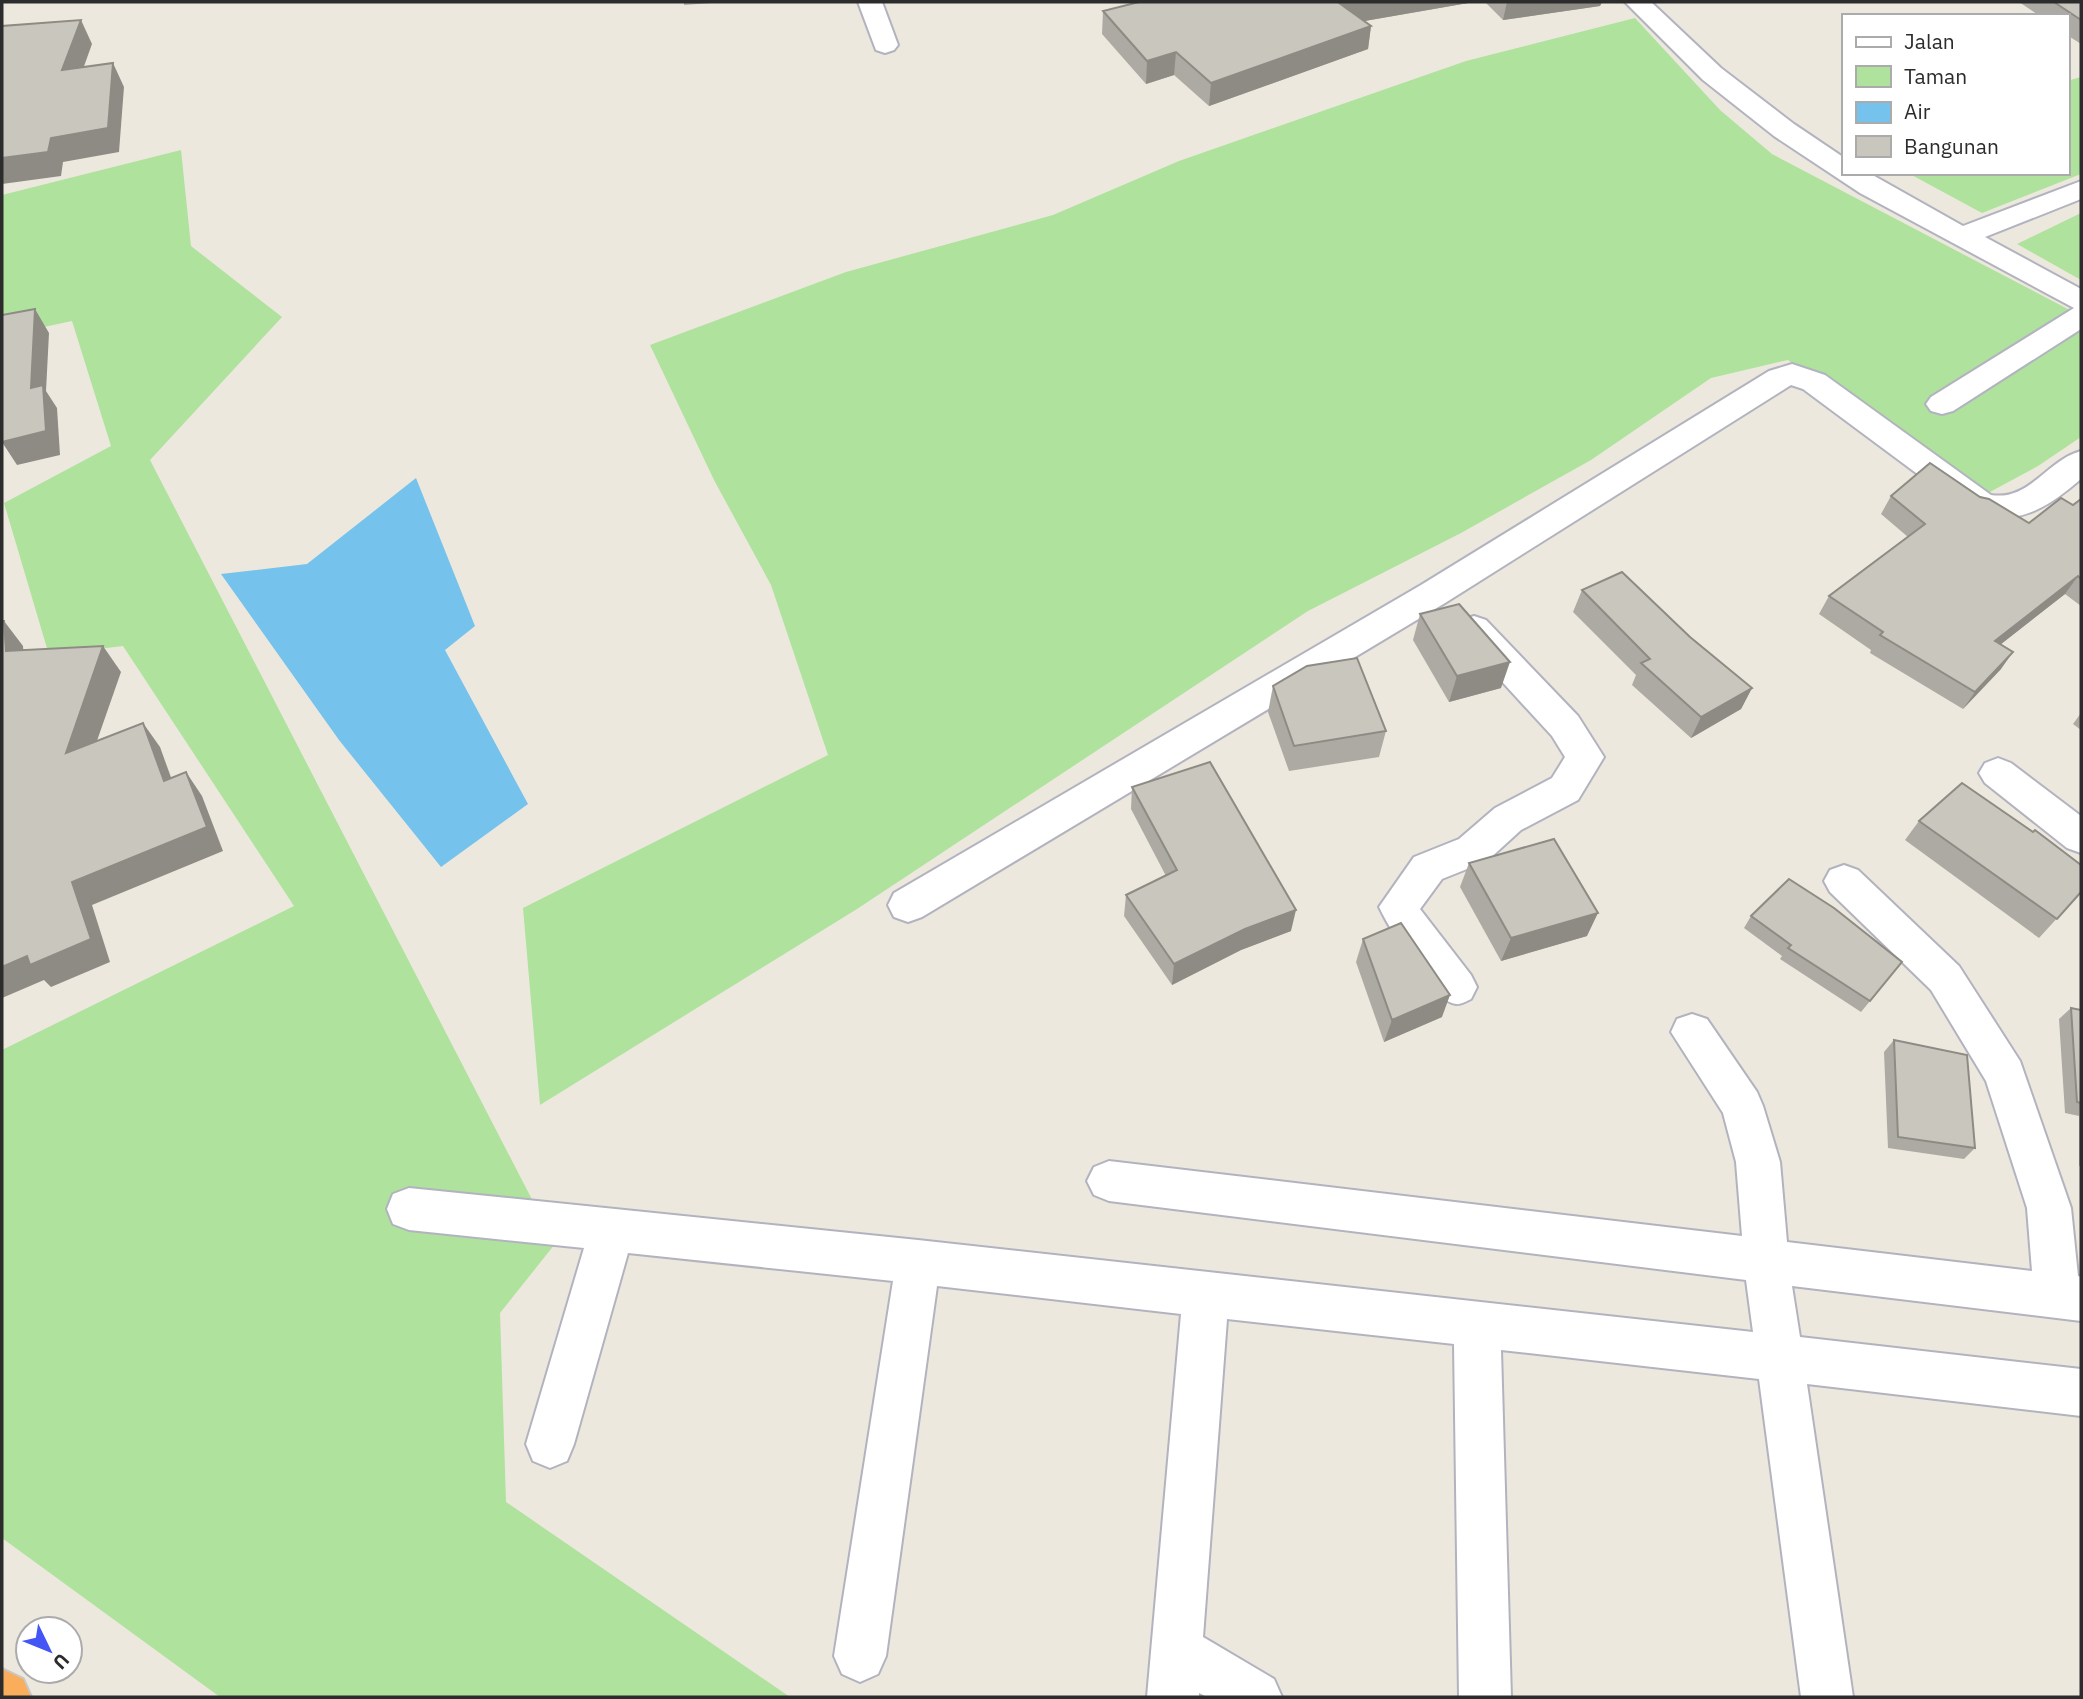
<svg xmlns="http://www.w3.org/2000/svg" width="2083" height="1699" font-family="'IBM Plex Sans',sans-serif">
	<style>
		.green { fill: #aee29d }
		.water { fill: #75c2ec }
		.lines { fill: none; stroke-linecap: round; stroke-linejoin: round }
		.minor-casing { stroke: #b2b3bf; stroke-width: 4 }
		.motorway-casing { stroke: #c8c8c8; stroke-width: 4 }
		.minor { fill: #fff; fill-rule: evenodd }
		.motorway { fill: #faae5c; fill-rule: evenodd }
		.wall { fill: #adaaa3 }
		.shaded-wall { fill: #8d8b84 }
		.building { fill: #c9c6bd; stroke: #8d8b84; stroke-width: 2 }
	</style>
	<rect width="100%" height="100%" fill="#ede8de"/>
	<g class="green">
		<polygon points="1635,18 1720,110 1772,154 2081,316 2081,437 2038,466 1988,493 1853,407 1788,360 1711,378 1591,460 1461,533 1308,611 857,909 540,1105 523,908 828,755 771,585 714,480 650,345 846,272 1053,215 1179,161 1466,61"/>
		<polygon points="2081,77 2081,174 1982,213 1908,173 2067,173 2067,81"/>
		<polygon points="181,150 191,246 282,317 150,460 555,1244 500,1313 506,1502 790,1697 220,1697 2,1538 2,1050 294,906 123,646 49,655 4,503 111,446 72,321 2,336 2,195"/>
		<polygon points="2081,213 2081,280 2017,244"/>
	</g>
	<polygon class="water" points="416,478 475,626 445,650 528,804 441,867 339,740 221,574 307,564"/>
	<g class="lines">
		<g class="minor-casing">
			<g id="minor">
				<polygon points="858,2 882,2 898,45 894,50 885,53 876,50"/>
				<polygon points="1625,2 1651,2 1721,68 1794,124 1843,157 1843,173 1869,173 1963,226 2081,181 2081,199 1985,237 2081,289 2081,329 1953,411 1942,414 1931,411 1926,404 1931,397 2074,308 1860,193 1774,136 1703,80"/>
				<path d="M1792,364l33,11 166,120c39,6 56,-35 90,-44v28c-35,30 -64,48 -111,34l-167,-124 -12,-4 -346,218 -523,314 -14,5 -14,-5 -6,-12 6,-12 527,-308 348,-214z"/>
				<path d="M1474,616l12,4 92,96 26,41 -26,43 -57,30 -34,31 -45,18 -22,30 51,66 6,12 -6,12c-4,2 -11,6 -15,5 -23,-2 -67,-76 -77,-97l35,-50 45,-18 36,-31 57,-30 13,-21 -13,-21 -90,-98 -5,-9 5,-9z"/>
				<polygon points="1998,758 2011,763 2081,816 2081,853 2067,848 1985,783 1979,773 1985,763"/>
				<polygon points="1844,865 1858,870 1959,966 2020,1061 2071,1208 2078,1276 2081,1277 2081,1321 1792,1286 1800,1337 2081,1369 2081,1416 1807,1384 1853,1697 1801,1697 1759,1379 1501,1350 1511,1697 1459,1697 1454,1344 1227,1319 1203,1637 1274,1679 1282,1697 1207,1697 1199,1693 1199,1697 1147,1697 1181,1314 937,1286 886,1656 878,1674 860,1682 842,1674 834,1656 893,1281 628,1253 574,1444 567,1461 550,1468 533,1461 526,1444 584,1248 409,1230 393,1224 387,1209 393,1194 409,1188 918,1240 1753,1332 1746,1280 1109,1201 1094,1195 1087,1181 1094,1167 1109,1161 1742,1236 1736,1162 1723,1113 1671,1032 1677,1019 1692,1014 1707,1019 1757,1092 1763,1106 1780,1162 1787,1242 2032,1271 2027,1208 1986,1081 1931,990 1830,892 1824,881 1830,870"/>
			</g>
		</g>
		<g class="motorway-casing">
			<polygon id="motorway" points="2,1669 23,1679 31,1697 2,1697"/>
		</g>
		<use href="#minor" class="minor"/>
		<use href="#motorway" class="motorway"/>
	</g>
	<g class="wall">
		<polygon points="684,2 725,2 684,5"/>
		<polygon points="1139,2 1474,2 1364,21 1371,26 1368,49 1209,106 1174,75 1146,84 1102,34 1103,11"/>
		<polygon points="1485,2 1602,2 1600,6 1503,20"/>
		<polygon points="2019,2 2081,2 2081,44 2067,35 2067,16 2040,16"/>
		<polygon points="1891,496 1980,497 2029,523 2073,505 2081,499 2081,606 2065,594 2001,644 2001,669 1963,709 1870,653 1871,650 1819,614 1829,596 1908,537 1881,514"/>
		<polygon points="1582,590 1690,637 1752,688 1741,709 1691,738 1632,685 1636,675 1573,612"/>
		<polygon points="1420,614 1501,688 1449,702 1413,640"/>
		<polygon points="1273,686 1386,731 1379,757 1289,771 1268,712"/>
		<polygon points="2081,713 2081,730 2073,724"/>
		<polygon points="1132,787 1291,931 1241,950 1172,985 1124,916 1126,895 1166,876 1131,809"/>
		<polygon points="1919,821 2081,892 2039,938 1905,840"/>
		<polygon points="1469,863 1587,936 1501,961 1460,887"/>
		<polygon points="1751,916 1902,962 1861,1012 1780,959 1782,956 1744,928"/>
		<polygon points="1363,939 1442,1017 1384,1042 1356,962"/>
		<polygon points="2071,1008 2081,1010 2081,1166 2079,1166 2079,1116 2065,1113 2059,1019"/>
		<polygon points="1894,1040 1975,1148 1964,1159 1888,1148 1884,1052"/>
	</g>
	<g class="shaded-wall">
		<polygon points="1346,2 1474,2 1336,26 1339,3"/>
		<polygon points="1507,2 1602,2 1600,6 1503,20"/>
		<polygon points="81,20 92,44 74,94 62,70"/>
		<polygon points="1371,26 1368,49 1209,106 1211,83"/>
		<polygon points="1176,52 1174,75 1146,84 1147,61"/>
		<polygon points="113,63 124,87 119,152 63,162 61,176 2,184 2,158 51,138"/>
		<polygon points="35,309 49,333 46,391 57,408 60,455 17,465 2,442 31,388"/>
		<polygon points="2078,576 2065,594 1982,659 1995,641"/>
		<polygon points="4,621 23,646 25,676 6,651"/>
		<polygon points="103,646 121,672 84,778 66,753"/>
		<polygon points="2013,652 2001,669 1963,709 1975,692"/>
		<polygon points="1510,662 1501,688 1449,702 1457,676"/>
		<polygon points="1752,688 1741,709 1691,738 1701,717"/>
		<polygon points="143,723 160,747 181,805 164,781"/>
		<polygon points="186,772 202,796 223,851 92,905 110,962 51,987 44,980 2,998 2,967 72,882"/>
		<polygon points="1296,910 1291,931 1241,950 1172,985 1174,964 1245,929"/>
		<polygon points="1598,913 1587,936 1501,961 1511,938"/>
		<polygon points="1450,995 1442,1017 1384,1042 1392,1020"/>
	</g>
	<g class="building">
		<polygon points="1139,2 1346,2 1339,3 1371,26 1211,83 1176,52 1147,61 1103,11"/>
		<polygon points="2054,2 2081,2 2081,20"/>
		<polygon points="81,20 62,70 113,63 108,128 51,138 48,152 2,158 2,26"/>
		<polygon points="35,309 31,388 43,385 46,431 2,442 2,315"/>
		<polygon points="1930,463 1980,497 1989,499 2029,523 2061,498 2073,505 2081,499 2081,579 2078,576 1995,641 2013,652 1975,692 1880,635 1883,632 1829,596 1925,524 1891,496"/>
		<polygon points="1622,572 1690,637 1752,688 1701,717 1641,663 1650,659 1582,590"/>
		<polygon points="1459,604 1510,662 1457,676 1420,614"/>
		<polygon points="2,621 4,621 6,651 103,646 66,753 143,723 164,781 186,772 207,827 72,882 91,939 30,965 27,956 2,967"/>
		<polygon points="1357,658 1386,731 1294,746 1273,686 1307,666"/>
		<polygon points="1210,762 1296,910 1245,929 1174,964 1126,895 1177,870 1132,787"/>
		<polygon points="1962,783 2033,832 2035,830 2081,865 2081,892 2057,919 1919,821"/>
		<polygon points="1554,839 1598,913 1511,938 1469,863"/>
		<polygon points="1789,879 1834,908 1902,962 1870,1001 1788,948 1791,945 1751,916"/>
		<polygon points="1401,923 1450,995 1392,1020 1363,939"/>
		<polygon points="2071,1008 2081,1010 2081,1103 2077,1102"/>
		<polygon points="1894,1040 1967,1055 1975,1148 1898,1137"/>
	</g>
	<rect width="2083" height="1699" fill="none" stroke="#2c2c2c" stroke-width="7"/>
	<rect x="1842" y="14" width="228" height="161" fill="#ffffff" stroke="#ababab" stroke-width="2"/>
	<rect x="1856" y="37" width="35" height="10" fill="#ffffff" stroke="#ababab" stroke-width="2"/>
	<text x="1904" y="49" font-size="21" fill="#2c2c2c">Jalan</text>
	<rect x="1856" y="66" width="35" height="21" fill="#aee29d" stroke="#ababab" stroke-width="2"/>
	<text x="1904" y="84" font-size="21" fill="#2c2c2c">Taman</text>
	<rect x="1856" y="102" width="35" height="21" fill="#75c2ec" stroke="#ababab" stroke-width="2"/>
	<text x="1904" y="119" font-size="21" fill="#2c2c2c">Air</text>
	<rect x="1856" y="136" width="35" height="21" fill="#c9c6bd" stroke="#ababab" stroke-width="2"/>
	<text x="1904" y="154" font-size="21" fill="#2c2c2c">Bangunan</text>
	<g transform="translate(49 1650) rotate(133)"><circle r="33" fill="#ffffff" stroke="#ababab" stroke-width="2"/>
	<path d="M0-5L12 26L0 18L-12 26Z" fill="#4355f5"/>
	<text y="-10" font-size="19" font-weight="bold" text-anchor="middle" fill="#2c2c2c">U</text>
	</g>
</svg>
